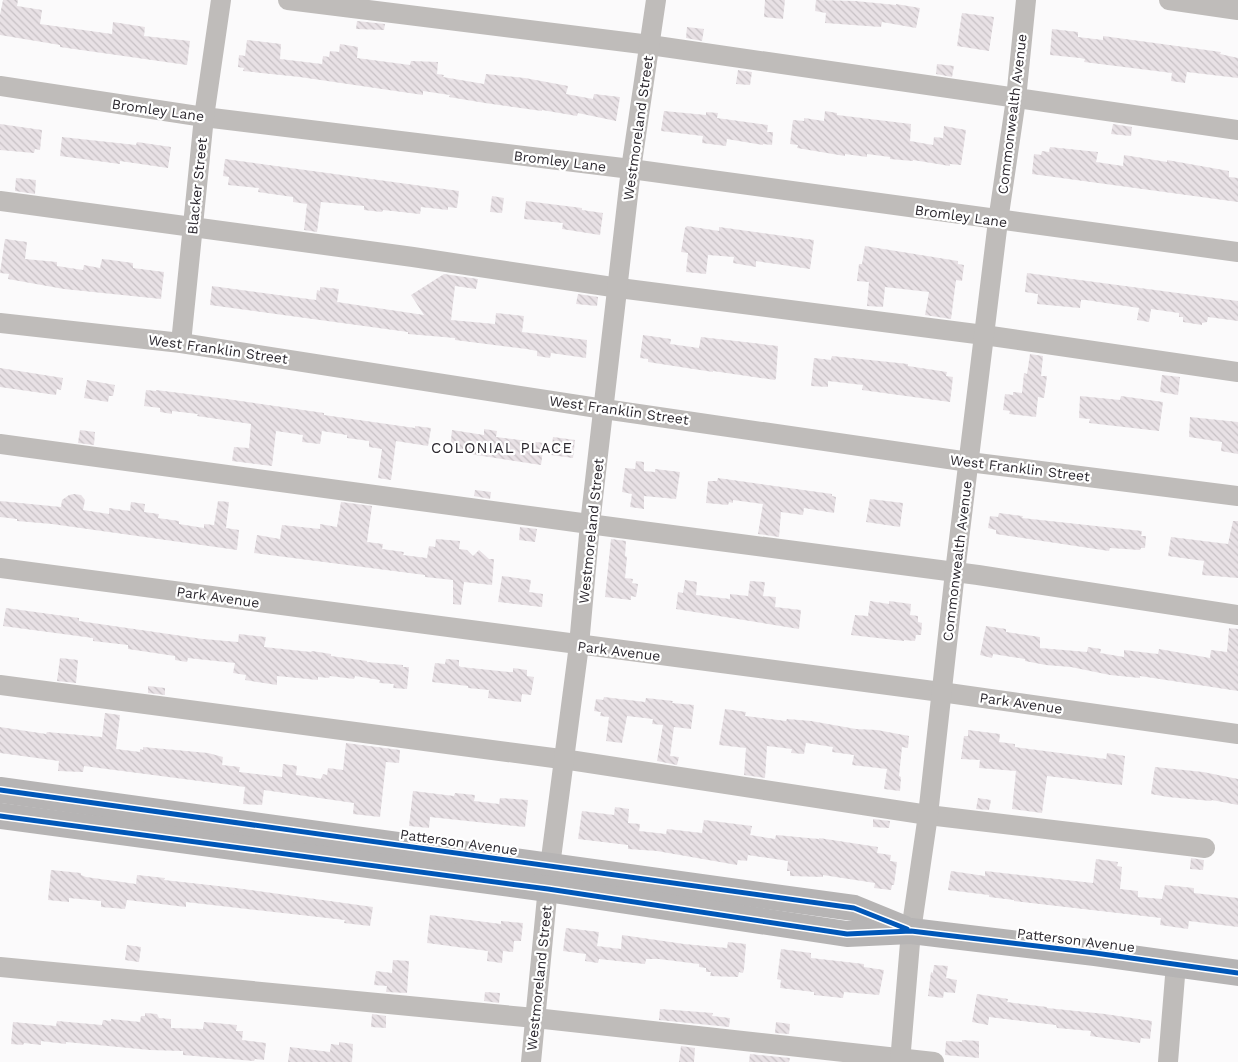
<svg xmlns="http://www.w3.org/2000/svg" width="1238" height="1062" font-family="'Work Sans',sans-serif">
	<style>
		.building { fill: url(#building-back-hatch) }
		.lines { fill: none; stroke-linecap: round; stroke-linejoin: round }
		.minor { stroke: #bfbcba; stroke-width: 20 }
		.major { stroke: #b6b4b4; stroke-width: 26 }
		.cycleway-casing { stroke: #fff; stroke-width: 8 }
		.cycleway { stroke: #0057b8; stroke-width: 5 }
		.labels { text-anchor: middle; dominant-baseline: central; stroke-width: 4.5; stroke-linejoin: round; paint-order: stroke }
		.street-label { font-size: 14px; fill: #2c282f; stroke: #fff }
		.neighbourhood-label { font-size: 15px; letter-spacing: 1px; fill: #2c282f; stroke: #fff }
	</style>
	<defs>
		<pattern id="building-back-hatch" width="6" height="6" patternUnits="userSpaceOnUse" patternTransform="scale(1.25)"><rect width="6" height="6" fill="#e8e1e5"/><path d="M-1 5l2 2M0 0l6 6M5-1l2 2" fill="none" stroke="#c7c1c5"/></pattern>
	</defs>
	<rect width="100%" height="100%" fill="#fbfafb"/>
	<g class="building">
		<polygon points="3,0 18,0 17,6 42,10 40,24 112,34 113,22 145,27 144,36 190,41 187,65 60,47 60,45 0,35 0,15"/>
		<polygon points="765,0 785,0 783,19 764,17"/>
		<polygon points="816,0 855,1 896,5 896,4 920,8 916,28 882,22 881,27 825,23 826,13 815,11"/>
		<polygon points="962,13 994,17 989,51 957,46"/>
		<polygon points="357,21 385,24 384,30 356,29"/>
		<polygon points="687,27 704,29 702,41 686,38"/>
		<polygon points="1052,29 1078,32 1078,37 1103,40 1103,36 1221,52 1220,54 1238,58 1238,78 1187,72 1185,83 1171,81 1172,73 1084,62 1085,59 1080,58 1050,55"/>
		<polygon points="247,40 281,44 280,59 322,64 323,56 329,57 330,51 339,52 340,44 358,47 357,58 410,65 411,61 438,62 437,74 444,75 443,77 484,84 486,74 525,78 568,86 566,94 593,99 594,94 620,97 616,121 578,113 577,116 542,110 542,111 485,103 449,97 450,95 423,91 423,95 300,77 243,71 244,68 238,67 239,55 245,56"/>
		<polygon points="937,64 954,66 952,77 936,74"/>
		<polygon points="738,70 752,72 750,85 736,84"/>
		<polygon points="664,111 706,115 706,112 718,113 717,118 768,125 767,132 773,132 772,145 763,144 763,145 727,139 726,146 702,143 703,136 661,131"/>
		<polygon points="825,111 837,113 837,115 911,124 910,141 933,145 934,137 943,138 944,126 966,130 961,165 950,164 950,166 913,160 913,161 890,159 890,157 867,154 867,157 845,154 845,156 797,148 798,145 790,144 793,120 804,121 804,118 824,121"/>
		<polygon points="0,124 42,130 40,150 35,149 34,153 0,150"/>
		<polygon points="1113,124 1132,127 1131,136 1111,134"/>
		<polygon points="62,137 136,145 137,142 171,147 168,168 120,161 120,164 60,156"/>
		<polygon points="1050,147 1098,152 1096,162 1123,166 1124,155 1167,162 1167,160 1229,171 1229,177 1238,178 1238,202 1032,174 1034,154 1041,155 1042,151 1049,152"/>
		<polygon points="225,159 459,191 457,208 448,207 448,210 421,207 420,214 383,210 382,212 364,210 364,206 321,202 317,232 304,230 307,204 293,202 293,197 258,192 259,188 228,185 229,177 223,176"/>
		<polygon points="16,178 36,180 35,194 15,191"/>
		<polygon points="492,196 504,198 502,213 490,212"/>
		<polygon points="526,201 582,208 582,210 603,213 600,235 562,229 563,223 524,219"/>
		<polygon points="687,226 719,231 719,227 814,240 810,269 756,261 756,267 733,263 734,257 708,255 706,274 686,272 688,253 681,252 685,228"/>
		<polygon points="5,239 27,242 25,259 57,262 57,266 83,270 84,265 100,268 102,259 111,260 133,263 133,268 164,272 161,299 64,289 8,279 9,274 0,273"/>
		<polygon points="865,246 958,261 958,264 964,265 962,281 956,280 951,319 925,315 929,292 885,287 883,307 867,306 869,282 857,281 859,264 862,264"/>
		<polygon points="1027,273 1238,301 1238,321 1208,317 1207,322 1202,323 1202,325 1183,322 1183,317 1179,317 1179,313 1151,309 1149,322 1137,320 1139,308 1086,300 1081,300 1080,308 1037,304 1038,294 1025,292"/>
		<polygon points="444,274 478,279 476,289 455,286 451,320 495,324 496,313 524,316 522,332 587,340 586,358 551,353 550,358 537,356 537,351 527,349 455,340 455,338 408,334 408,332 210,305 212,286 316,300 317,290 320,291 320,287 339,289 337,302 424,315 411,295"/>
		<polygon points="578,294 598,297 597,306 576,304"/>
		<polygon points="643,335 671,339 670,344 699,348 701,337 778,346 776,378 775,380 713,371 713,372 648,362 648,359 640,358"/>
		<polygon points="1030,354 1043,356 1041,376 1047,376 1044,398 1038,397 1036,417 1009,414 1010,411 1003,410 1005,394 1013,395 1013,392 1022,393 1024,373 1027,374"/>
		<polygon points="832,356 908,364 908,366 947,372 946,376 953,377 950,402 862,390 863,385 828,381 828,387 811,386 814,358 831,360"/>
		<polygon points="0,368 63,378 61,390 57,389 56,395 0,387"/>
		<polygon points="1162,375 1180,377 1178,395 1160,392"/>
		<polygon points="87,380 115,385 113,396 109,396 108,402 84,398"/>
		<polygon points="146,390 156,391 156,390 227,399 324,413 324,415 415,428 415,426 431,428 428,446 396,441 391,480 378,478 382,449 369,447 369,441 347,438 347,435 322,431 320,444 302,442 303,435 276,431 272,466 232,461 234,447 249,448 251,424 197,416 198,414 172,411 172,414 160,412 160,408 144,406"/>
		<polygon points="1080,396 1120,400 1121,396 1163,402 1159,431 1089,423 1090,419 1079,418"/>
		<polygon points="1190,417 1238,422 1238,454 1221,451 1222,442 1189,437"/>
		<polygon points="484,429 497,431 496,437 544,443 541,465 450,451 452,430 484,435"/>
		<polygon points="80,430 95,432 94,445 78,443"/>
		<polygon points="553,437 575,440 573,458 551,455"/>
		<polygon points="636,461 644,462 644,471 655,472 655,469 680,472 676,499 644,496 644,509 630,507 632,494 622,492 625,468 635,469"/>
		<polygon points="718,478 832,494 832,496 836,497 834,513 804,508 803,515 781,512 779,537 758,534 763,504 733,500 733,503 729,502 728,505 706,503 708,481 717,481"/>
		<polygon points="475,490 491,492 490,499 474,496"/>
		<polygon points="74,494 81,495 85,500 83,510 109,514 109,508 130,511 131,502 145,504 144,512 159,514 158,518 179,521 179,524 204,528 204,524 214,525 218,501 229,502 226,528 239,530 237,550 52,524 17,521 17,519 0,517 0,501 61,507 62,500 69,495"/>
		<polygon points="870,499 903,503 900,527 866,522"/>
		<polygon points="341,502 372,506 367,542 383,544 382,549 404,552 403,555 427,558 429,546 435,547 436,539 460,541 459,549 467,550 473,556 479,550 489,559 494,559 492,585 464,582 461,605 453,604 453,580 425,577 425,575 254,553 257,535 280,539 282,525 320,529 320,524 337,527"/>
		<polygon points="999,513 1023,516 1022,518 1142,531 1141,536 1146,536 1145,548 1141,548 1140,550 1110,548 1109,551 996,534 996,530 988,528 990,516 998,517"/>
		<polygon points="1233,521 1238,521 1238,578 1202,575 1204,561 1168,556 1171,537 1228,544"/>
		<polygon points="520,527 537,529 535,542 519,540"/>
		<polygon points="611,539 626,541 625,556 627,557 625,578 633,579 632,583 638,584 636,597 631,596 631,600 605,597"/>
		<polygon points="502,576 531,580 529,592 543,594 542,607 498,602"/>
		<polygon points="685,580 697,582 696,595 730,599 730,594 748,596 750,581 765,582 763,596 776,597 775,607 801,610 799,629 676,609 678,592 683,593"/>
		<polygon points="870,601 889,604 889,601 911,604 910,615 918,616 918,622 922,623 921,635 916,635 915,641 904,640 904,641 851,635 855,615 868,616"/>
		<polygon points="6,608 79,618 79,621 203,639 238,642 239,634 266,637 264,647 311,652 312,651 331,654 331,656 367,661 367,662 403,665 403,667 409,667 407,689 393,688 394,684 379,683 380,680 355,676 354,679 330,676 329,678 318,677 318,680 277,676 277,685 245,680 246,675 233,673 235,663 188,658 187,662 175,660 175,656 128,649 128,645 93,641 93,638 3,626"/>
		<polygon points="986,626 1006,629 1006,632 1040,637 1040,648 1087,652 1088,647 1101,649 1100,653 1124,657 1124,650 1158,654 1159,649 1210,658 1211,650 1227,652 1229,628 1238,629 1238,691 1140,676 1140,678 1110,675 1071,667 1046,665 1025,661 1025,659 993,654 992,658 980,655"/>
		<polygon points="60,658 78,660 76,683 57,681"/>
		<polygon points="446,659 459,660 459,666 461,667 509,672 513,672 513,668 527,670 527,676 534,677 531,695 522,694 521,702 488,698 489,690 468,688 468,686 432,682 435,663 445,664"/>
		<polygon points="148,686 165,688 165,695 148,693"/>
		<polygon points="604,697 645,702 646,698 673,701 672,703 694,705 691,729 674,727 670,756 679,757 677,765 657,761 663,725 652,724 653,719 627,716 622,743 606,741 609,717 600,716 601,712 594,711 596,699 603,700"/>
		<polygon points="725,709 746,712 745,716 786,721 787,719 811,721 856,729 877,730 909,736 908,748 902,747 899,776 901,777 900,791 884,789 887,769 852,765 854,755 832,752 833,747 806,743 804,754 791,753 792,749 767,746 765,778 744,775 746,748 719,745"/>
		<polygon points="105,713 120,715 116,749 140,752 140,749 143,750 143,747 208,753 223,757 222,765 240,767 239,772 282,777 283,764 297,766 296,775 321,779 323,774 327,775 328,768 343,770 346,743 400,750 399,763 386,762 380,817 353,814 354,803 264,790 262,805 243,804 245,787 84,766 83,772 58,771 59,761 0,753 0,727 46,734 47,732 102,737"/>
		<polygon points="968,730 1000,734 999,742 1015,744 1015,747 1106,759 1107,753 1125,756 1122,785 1047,776 1042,813 1012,809 1016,771 979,768 980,760 961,759 964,736 968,736"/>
		<polygon points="1155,767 1203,772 1238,779 1238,805 1212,800 1211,801 1168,797 1151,794"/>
		<polygon points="413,791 454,796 455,793 475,795 474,801 499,804 500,798 528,800 525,827 430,817 429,828 409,826"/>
		<polygon points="978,798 991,800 989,810 976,809"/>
		<polygon points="615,807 629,809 628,823 640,824 639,831 666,834 667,829 702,833 704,820 752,826 750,835 775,839 776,835 819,839 819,838 878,847 877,853 891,855 890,861 897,862 894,885 892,885 891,890 874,888 875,883 823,875 823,877 790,876 790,871 787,871 788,861 748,855 747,861 738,860 737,865 657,851 628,849 628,845 578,839 582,811 614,815"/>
		<polygon points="873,819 890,821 889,828 873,827"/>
		<polygon points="1191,858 1204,860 1203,870 1190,869"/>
		<polygon points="1096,859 1118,862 1117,866 1122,867 1120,889 1138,891 1138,897 1162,899 1165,885 1194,888 1194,893 1238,898 1238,927 1189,921 1188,929 1160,925 1161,918 1014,901 1014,900 989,897 989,895 948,890 951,871 985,876 985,871 1093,883"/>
		<polygon points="51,870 81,873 81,875 86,877 136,884 137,875 165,878 164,880 236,888 373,907 370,926 344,923 345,920 186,902 186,907 127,900 125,909 101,907 101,901 69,898 69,902 48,900"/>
		<polygon points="430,915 501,924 501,921 523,923 521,941 514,941 513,952 503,951 502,963 487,961 488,951 427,943"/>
		<polygon points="566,928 599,932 597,946 621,949 622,935 684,944 727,948 728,942 746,944 744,969 743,973 739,972 738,977 710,976 711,972 706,972 706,968 699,967 699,964 659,959 646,959 645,964 599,959 598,963 585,961 586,954 563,951"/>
		<polygon points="127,945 141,947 139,962 125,960"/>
		<polygon points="781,949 811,953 811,958 864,964 864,967 884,970 879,995 844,992 843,998 814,995 814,992 780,988 781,980 777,979"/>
		<polygon points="393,960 409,961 407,993 386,992 387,986 374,985 376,971 392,973"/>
		<polygon points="934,965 948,966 946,978 957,980 955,993 944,992 943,998 928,996 931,972 933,973"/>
		<polygon points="485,992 500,993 499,1003 484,1001"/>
		<polygon points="977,994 1008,999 1007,1002 1047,1007 1047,1008 1105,1014 1152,1021 1150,1039 1141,1038 1140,1043 1090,1036 1091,1031 1057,1028 1056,1025 989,1017 988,1025 972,1022"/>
		<polygon points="660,1009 713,1013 712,1016 730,1018 729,1027 659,1020"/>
		<polygon points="145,1013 157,1014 159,1018 171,1019 171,1028 203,1029 204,1022 237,1025 236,1031 243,1031 242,1040 266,1043 264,1060 255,1059 254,1061 183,1055 183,1051 150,1050 66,1042 66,1044 41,1041 41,1045 24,1043 23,1045 11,1044 13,1022 56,1026 57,1021 102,1025 103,1020 111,1021 111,1019 140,1022 141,1016 145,1016"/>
		<polygon points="372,1014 386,1016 386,1028 371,1027"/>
		<polygon points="776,1022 790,1024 789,1034 775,1033"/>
		<polygon points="962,1040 979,1041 979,1058 945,1055 946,1041 962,1042"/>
		<polygon points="339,1042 353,1044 352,1062 288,1062 290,1047 330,1052 331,1044 339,1045"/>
		<polygon points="681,1046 695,1048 694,1062 679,1062"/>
		<polygon points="750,1054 790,1058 789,1062 749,1062"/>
	</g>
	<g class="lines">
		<g class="minor">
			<polyline points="288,0 650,45 1238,130"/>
			<polyline points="1169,0 1238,10"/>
			<polyline points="0,86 204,117 631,169 1238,252"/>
			<polyline points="0,201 413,257 619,288 984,335 1238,372"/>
			<polyline points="0,323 181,343 604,409 969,462 1238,496"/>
			<polyline points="181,343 204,117 221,0"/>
			<polyline points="0,444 604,526 978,575 1238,615"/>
			<polyline points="0,568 941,692 1238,734"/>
			<polyline points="0,685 576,761 928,815 1205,848"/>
			<polyline points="0,967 535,1018 934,1062"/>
			<polyline points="531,1062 550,866 579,645 590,524 631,169 656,0"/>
			<polyline points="900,1062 911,931 928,815 955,572 998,221 1016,99 1026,0"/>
			<polyline points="1168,1062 1176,964"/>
		</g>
		<g class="major">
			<polyline points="0,790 854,908 903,928"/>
			<polyline points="0,816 548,889 847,934 911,931 1095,953 1238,973"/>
		</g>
		<g class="cycleway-casing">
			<g id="cycleway">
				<polyline points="0,790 854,908 907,929"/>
				<polyline points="0,816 548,889 847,934 911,931 1095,953 1238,973"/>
			</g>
		</g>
		<use href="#cycleway" class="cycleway"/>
	</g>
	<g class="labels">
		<g class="street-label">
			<text transform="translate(158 110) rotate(8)">Bromley Lane</text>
			<text transform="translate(1012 114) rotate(-83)">Commonwealth Avenue</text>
			<text transform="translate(638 128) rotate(-82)">Westmoreland Street</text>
			<text transform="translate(560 161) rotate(7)">Bromley Lane</text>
			<text transform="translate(197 186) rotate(-84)">Blacker Street</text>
			<text transform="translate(961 216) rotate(8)">Bromley Lane</text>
			<text transform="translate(218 349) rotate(8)">West Franklin Street</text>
			<text transform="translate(619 410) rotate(8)">West Franklin Street</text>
			<text transform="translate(1020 468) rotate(7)">West Franklin Street</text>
			<text transform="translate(591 531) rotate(-84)">Westmoreland Street</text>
			<text transform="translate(957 561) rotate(-83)">Commonwealth Avenue</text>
			<text transform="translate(218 597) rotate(8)">Park Avenue</text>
			<text transform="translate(619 651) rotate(7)">Park Avenue</text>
			<text transform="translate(1021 703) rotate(8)">Park Avenue</text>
			<text transform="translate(459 842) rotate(8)">Patterson Avenue</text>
			<text transform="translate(1076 940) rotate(7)">Patterson Avenue</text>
			<text transform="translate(539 978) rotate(-84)">Westmoreland Street</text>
		</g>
		<g class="neighbourhood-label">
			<text x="502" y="448">COLONIAL PLACE</text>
		</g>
	</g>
</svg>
